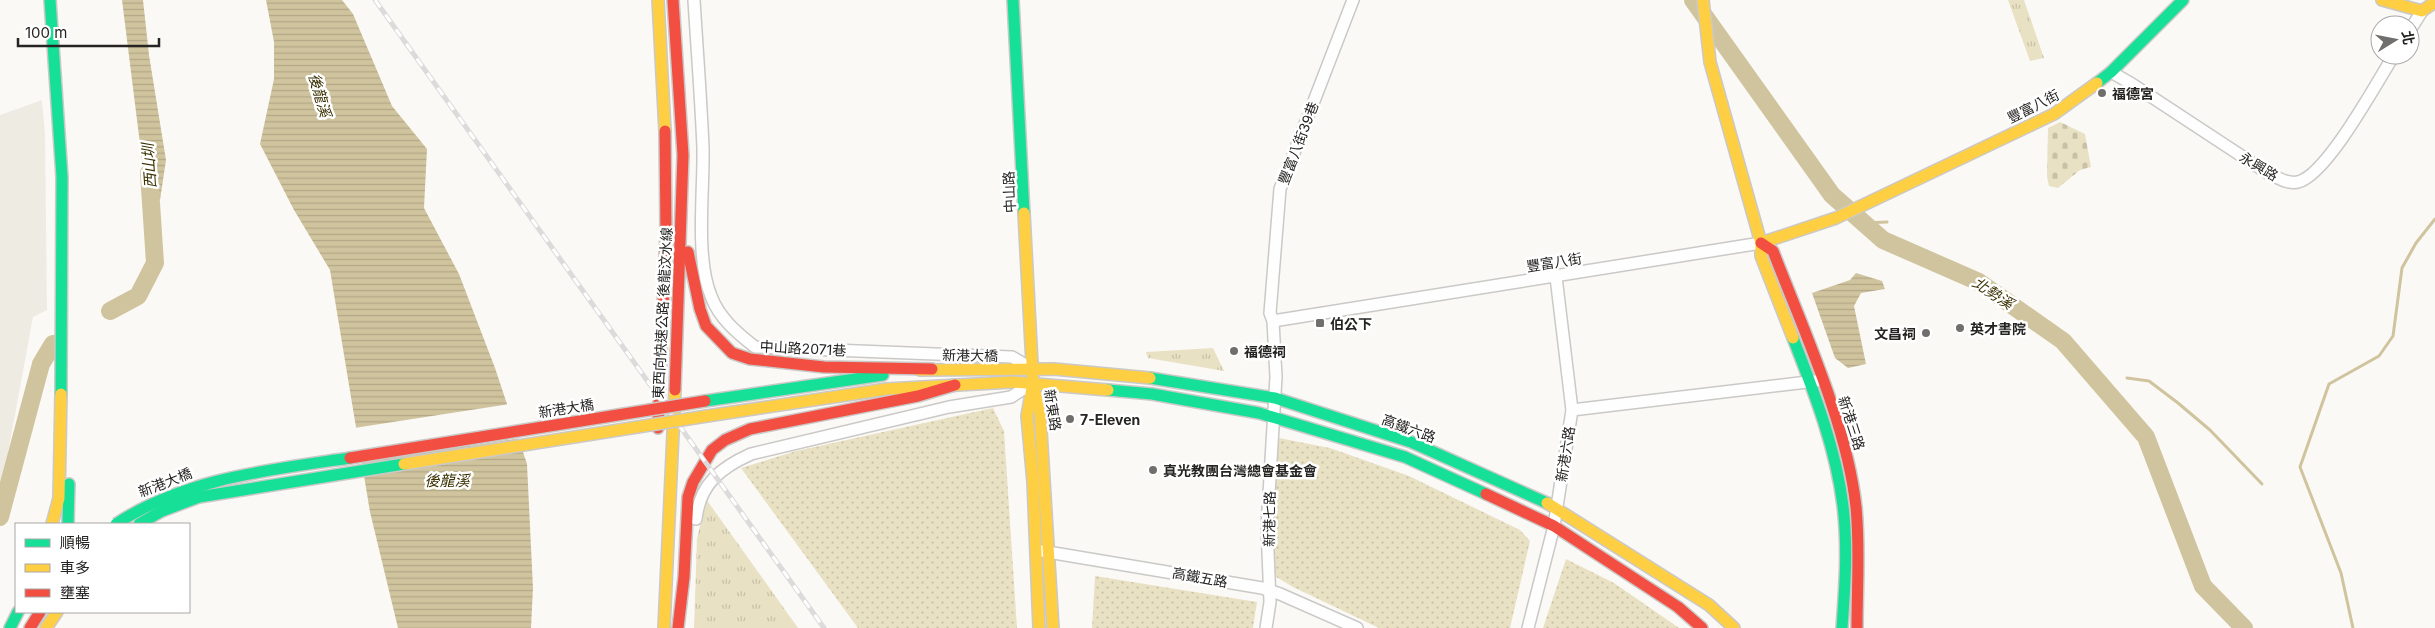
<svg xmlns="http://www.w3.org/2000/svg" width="2435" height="628" font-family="Inter,'Noto Sans TC',sans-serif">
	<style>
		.built { fill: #eeebe3 }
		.grass { fill: url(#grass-dots) }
		.cemetery { fill: url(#cemetery-stones) }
		.park { fill: url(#park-tufts) }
		.water { fill: url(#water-rules) }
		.pier { fill: #fbf9f6 }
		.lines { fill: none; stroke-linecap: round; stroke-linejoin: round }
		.stream { stroke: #d0c49e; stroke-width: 3 }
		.river { stroke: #d0c49e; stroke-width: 18 }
		.street-casing { stroke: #cac9c7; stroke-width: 14 }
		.fast-casing { stroke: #cac9c7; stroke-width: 14 }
		.slow-casing { stroke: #cac9c7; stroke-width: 14 }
		.jam-casing { stroke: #cac9c7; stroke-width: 14 }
		.street { stroke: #fefefe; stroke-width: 11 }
		.fast { stroke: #16e098; stroke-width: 11 }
		.slow { stroke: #ffcf43; stroke-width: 11 }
		.jam { stroke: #f24e42; stroke-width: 11 }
		.rail-casing { stroke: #dcdbdb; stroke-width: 5 }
		.rail { stroke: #fff; stroke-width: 3; stroke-dasharray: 9; stroke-linecap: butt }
		.fast-bridge-casing { stroke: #cac9c7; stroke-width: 14; stroke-linecap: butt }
		.slow-bridge-casing { stroke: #cac9c7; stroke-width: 14; stroke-linecap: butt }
		.jam-bridge-casing { stroke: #cac9c7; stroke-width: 14; stroke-linecap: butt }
		.fast-bridge { stroke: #16e098; stroke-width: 11 }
		.slow-bridge { stroke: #ffcf43; stroke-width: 11 }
		.jam-bridge { stroke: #f24e42; stroke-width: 11 }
		.poi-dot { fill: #706f6d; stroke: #fff; stroke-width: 2 }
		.labels { text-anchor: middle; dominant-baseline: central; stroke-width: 5; stroke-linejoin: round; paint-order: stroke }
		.poi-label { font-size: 14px; font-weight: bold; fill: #252423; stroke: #fff; text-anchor: start }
		.street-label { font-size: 14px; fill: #252423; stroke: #fff }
		.water-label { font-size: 15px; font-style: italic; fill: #3b3002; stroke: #fff }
	</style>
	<defs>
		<pattern id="grass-dots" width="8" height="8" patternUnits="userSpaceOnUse" patternTransform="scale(1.25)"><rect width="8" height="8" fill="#e9e1c4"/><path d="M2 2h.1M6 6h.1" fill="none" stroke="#c8c1a8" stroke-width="1.8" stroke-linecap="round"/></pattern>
		<pattern id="cemetery-stones" width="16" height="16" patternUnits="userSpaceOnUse" patternTransform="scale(1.25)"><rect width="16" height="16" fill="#e9e1c4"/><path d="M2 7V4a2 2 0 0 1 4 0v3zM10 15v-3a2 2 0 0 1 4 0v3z" fill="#c8c1a8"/></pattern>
		<pattern id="park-tufts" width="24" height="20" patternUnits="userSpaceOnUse" patternTransform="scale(1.25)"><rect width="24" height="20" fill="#e9e1c4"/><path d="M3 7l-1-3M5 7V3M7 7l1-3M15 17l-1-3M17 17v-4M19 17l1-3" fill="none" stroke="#c8c1a8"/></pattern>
		<pattern id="water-rules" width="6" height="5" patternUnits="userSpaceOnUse" patternTransform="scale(1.25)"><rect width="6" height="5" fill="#d0c49e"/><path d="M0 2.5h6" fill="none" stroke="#b2a888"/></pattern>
	</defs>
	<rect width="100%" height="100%" fill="#fbf9f6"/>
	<polygon class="built" points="42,100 45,134 47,310 33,317 0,496 0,115"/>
	<g class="grass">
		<polygon points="993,408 1004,431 1017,628 858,628 741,468 796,451"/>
		<polygon points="1279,438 1330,448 1409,476 1520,530 1530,541 1510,628 1379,628 1293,587 1273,575 1275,464"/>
		<polygon points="1566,559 1614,583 1679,628 1543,628"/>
		<polygon points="1095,576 1257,602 1253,628 1092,628"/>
	</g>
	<polygon class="cemetery" points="2060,122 2085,134 2091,167 2080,170 2058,188 2049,186 2047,177 2048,128"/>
	<g class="park">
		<polygon points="2008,0 2024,0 2044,58 2030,61"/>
		<polygon points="1213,348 1224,371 1148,358 1146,352"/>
		<polygon points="706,499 798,628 694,628 697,539"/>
	</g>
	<g class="water">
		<polygon points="122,0 143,0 149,55 166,160 160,200 146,192"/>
		<polygon points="266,0 342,0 353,14 392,106 427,149 424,208 459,274 495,368 527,464 533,588 531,628 398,628 370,512 330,270 294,210 260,144 274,79 274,42"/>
		<polygon points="1856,273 1882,281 1885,289 1861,293 1854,306 1866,364 1848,368 1835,358 1812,293 1850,280"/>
	</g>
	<polygon class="pier" points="510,404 521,438 360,462 354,428"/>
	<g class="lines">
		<g class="stream">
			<polyline points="1864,223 1887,222"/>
			<polyline points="2127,378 2149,381 2178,403 2210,430 2262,484"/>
			<polyline points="2353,628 2341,573 2300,467 2329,384 2379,356 2393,336 2402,268 2416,243 2435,219"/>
		</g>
		<g class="river">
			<polyline points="1693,0 1832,195 1883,240 1979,282 2063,341 2146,437 2203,586 2244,628"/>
			<polyline points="110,311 138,296 155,263 149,173"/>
			<polyline points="0,517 41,364 53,344"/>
		</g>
		<g class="street-casing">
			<g id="street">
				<path d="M694,0c3,49 7,99 9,148 1,43 -8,109 8,148 8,22 26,37 44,51l257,10 19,11"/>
				<polyline points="2410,30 2422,11"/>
				<path d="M2111,72l21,12 137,90c10,4 18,10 29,8 29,-7 79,-100 96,-127"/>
				<polyline points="1273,321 1761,243"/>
				<polyline points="1572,410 1816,381"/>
				<path d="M696,519c4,-35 24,-51 55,-65l198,-47 62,-10 22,-14"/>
				<polyline points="1042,551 1262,588 1280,594 1357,628"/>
				<polyline points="1266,628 1270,602 1267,527 1276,377 1273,321 1270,313 1280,189 1353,0"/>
				<polyline points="1528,628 1554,526 1572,410 1556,277"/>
			</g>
		</g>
		<g class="fast-casing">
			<g id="fast">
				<polyline points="50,0 62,177 61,394"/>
				<polyline points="1013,0 1024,213"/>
				<polyline points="2097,83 2111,72 2183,0"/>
				<path d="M1793,338c21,54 43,110 50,168 5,41 2,81 -1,122"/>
				<polyline points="1150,378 1275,398 1411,442 1547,503"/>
				<polyline points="1108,390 1152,394 1259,413 1405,457 1486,494"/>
				<polyline points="705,401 883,375"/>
				<polyline points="68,524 69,484"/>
				<polyline points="10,628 18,612"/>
			</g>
		</g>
		<g class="slow-casing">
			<g id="slow">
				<polyline points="658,0 665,131"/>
				<polyline points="1703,0 1710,62 1761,243 1761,256 1793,338"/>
				<polyline points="2382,0 2422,11 2435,2"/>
				<polyline points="1024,213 1033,383 1040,414 1053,628"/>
				<polyline points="1761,243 1836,218 2054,114 2097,83"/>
				<polyline points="920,370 1054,369 1150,378"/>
				<polyline points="1032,388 1027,416 1033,482 1039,628"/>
				<polyline points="707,416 887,389 1012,382 1108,390"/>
				<polyline points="1547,503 1709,605 1734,628"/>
				<polyline points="52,524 59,498 61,394"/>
				<polyline points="46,628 57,612"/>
				<polyline points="664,628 675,390"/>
			</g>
		</g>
		<g class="jam-casing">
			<g id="jam">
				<polyline points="673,0 683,155 675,390"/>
				<path d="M1761,243l12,8c30,78 74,173 83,256 4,40 1,81 1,121"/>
				<polyline points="688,252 700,309 706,326 732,353 750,359 824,367 932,369"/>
				<polyline points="658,428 666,234 665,131"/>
				<polyline points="1486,494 1554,526 1678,607 1702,628"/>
				<polyline points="30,628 40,612"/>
				<polyline points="678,628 684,577 688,497 693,482 712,450 725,440 750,429 918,396 955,385"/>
			</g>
		</g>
		<use href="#street" class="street"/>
		<use href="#fast" class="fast"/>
		<use href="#slow" class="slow"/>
		<use href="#jam" class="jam"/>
		<g class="rail-casing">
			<polyline id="rail" points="375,0 824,628"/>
		</g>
		<use href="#rail" class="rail"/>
		<g class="fast-bridge-casing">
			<g id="fast-bridge">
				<path d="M116,524c70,-46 153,-54 234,-66"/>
				<polyline points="139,524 162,511 199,497 404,464"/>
			</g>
		</g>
		<g class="slow-bridge-casing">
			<polyline id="slow-bridge" points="404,464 707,416"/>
		</g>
		<g class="jam-bridge-casing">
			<polyline id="jam-bridge" points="350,458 705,401"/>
		</g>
		<use href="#fast-bridge" class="fast-bridge"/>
		<use href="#slow-bridge" class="slow-bridge"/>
		<use href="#jam-bridge" class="jam-bridge"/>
	</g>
	<g class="poi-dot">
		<circle cx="2102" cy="93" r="5"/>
		<rect x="1315" y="318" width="10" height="10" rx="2.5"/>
		<circle cx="1960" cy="328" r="5"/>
		<circle cx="1926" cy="333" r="5"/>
		<circle cx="1234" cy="351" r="5"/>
		<circle cx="1070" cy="419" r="5"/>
		<circle cx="1153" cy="470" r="5"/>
	</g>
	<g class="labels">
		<g class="poi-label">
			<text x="2112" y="93">福德宮</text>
			<text x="1330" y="323">伯公下</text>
			<text x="1970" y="328">英才書院</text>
			<text x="1916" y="333" text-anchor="end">文昌祠</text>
			<text x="1244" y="351">福德祠</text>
			<text x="1080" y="419">7-Eleven</text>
			<text x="1163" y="470">真光教團台灣總會基金會</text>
		</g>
		<g class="street-label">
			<text transform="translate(2033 106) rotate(-27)">豐富八街</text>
			<text transform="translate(1298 143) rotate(-69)">豐富八街39巷</text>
			<text transform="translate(2259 166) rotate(31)">永興路</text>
			<text transform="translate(1009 192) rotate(-93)">中山路</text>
			<text transform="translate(1554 262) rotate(-9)">豐富八街</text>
			<text transform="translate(662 313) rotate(-87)">東西向快速公路 後龍汶水線</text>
			<text transform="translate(803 348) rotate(3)">中山路2071巷</text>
			<text transform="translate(970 355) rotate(1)">新港大橋</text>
			<text transform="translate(566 408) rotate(-9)">新港大橋</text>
			<text transform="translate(1053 410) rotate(81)">新東路</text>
			<text transform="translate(1852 423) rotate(72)">新港三路</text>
			<text transform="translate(1409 428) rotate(20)">高鐵六路</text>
			<text transform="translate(1565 454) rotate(-81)">新港六路</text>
			<text transform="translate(165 482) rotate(-21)">新港大橋</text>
			<text transform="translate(1269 519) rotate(-89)">新港七路</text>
			<text transform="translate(1200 577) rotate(10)">高鐵五路</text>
		</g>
		<g class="water-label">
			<text transform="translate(320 95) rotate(74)">後龍溪</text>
			<text transform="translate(149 166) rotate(-94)">西山圳</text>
			<text transform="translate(1993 293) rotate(33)">北勢溪</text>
			<text x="447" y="480">後龍溪</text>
		</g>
	</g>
	<rect x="15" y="523" width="175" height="90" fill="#ffffff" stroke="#a8a7a7"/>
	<rect x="25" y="539" width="25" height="8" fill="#16e098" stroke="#a8a7a7"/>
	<text x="60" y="548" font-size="15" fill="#252423">順暢</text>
	<rect x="25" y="564" width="25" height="8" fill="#ffcf43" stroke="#a8a7a7"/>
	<text x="60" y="573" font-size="15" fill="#252423">車多</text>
	<rect x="25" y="589" width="25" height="8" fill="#f24e42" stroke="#a8a7a7"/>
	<text x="60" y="598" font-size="15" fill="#252423">壅塞</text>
	<g transform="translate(2395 40) rotate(80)"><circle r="24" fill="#ffffff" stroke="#a8a7a7"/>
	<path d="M0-4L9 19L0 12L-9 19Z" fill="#706f6d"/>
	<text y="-8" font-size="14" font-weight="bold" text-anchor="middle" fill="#252423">北</text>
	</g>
	<path d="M18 38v8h141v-8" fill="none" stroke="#252423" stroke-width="2.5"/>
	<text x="25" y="38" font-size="15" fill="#252423" stroke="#ffffff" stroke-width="4" paint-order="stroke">100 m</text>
</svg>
